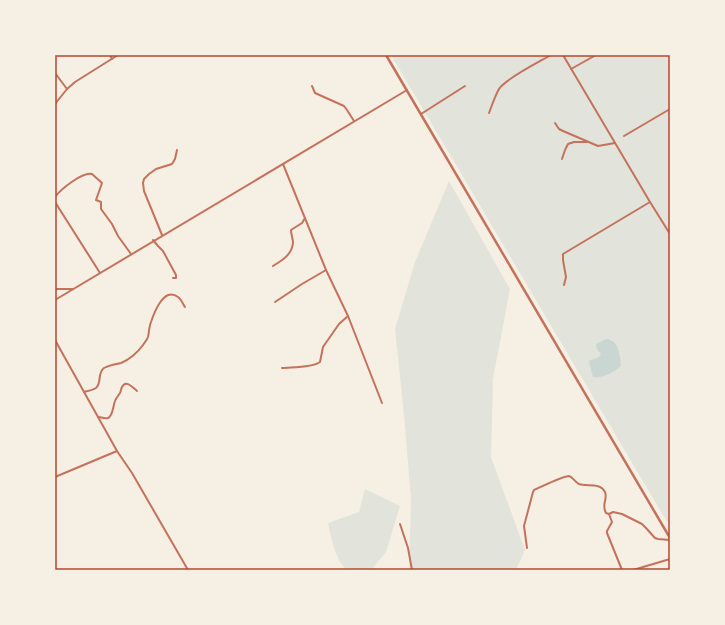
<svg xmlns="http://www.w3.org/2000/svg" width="725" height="625" font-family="'PT Serif',serif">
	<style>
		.green { fill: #e2e4dc }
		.water { fill: #c9d6d2 }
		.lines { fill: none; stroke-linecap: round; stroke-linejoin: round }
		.minor { stroke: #c5725c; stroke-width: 2 }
		.tertiary { stroke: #c5725c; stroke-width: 2.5 }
		.neatline { fill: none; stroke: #b5482f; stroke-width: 1.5 }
	</style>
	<rect width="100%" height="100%" fill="#f6efe4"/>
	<g class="green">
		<polygon points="391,55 670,55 670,527"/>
		<polygon points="449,181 510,289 493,379 491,457 525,550 516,570 409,570 411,500 404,415 395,329 415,262"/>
		<path d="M365,489l35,17 -14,46 -15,18c-7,0 -16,1 -22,0 -12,-2 -19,-37 -21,-47l31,-11z"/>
	</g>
	<path class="water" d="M606,339c13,1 14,16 15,27 -7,6 -19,13 -28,11l-3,-11 -1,-5 10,-4 2,-3 -4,-5 -1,-5z"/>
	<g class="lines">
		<g class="minor">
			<polyline points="110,55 112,59"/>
			<polyline points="563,55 650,202 670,234"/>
			<polyline points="571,69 596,55"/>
			<polyline points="55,73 67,89"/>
			<polyline points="312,86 315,93 344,106 347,110 354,121"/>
			<polyline points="55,104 67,89 75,82 118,55"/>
			<path d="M489,113c3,-8 6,-17 10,-24 6,-10 40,-27 52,-34"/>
			<polyline points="421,114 465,86"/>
			<polyline points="555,123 559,129 563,131 598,146 615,143"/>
			<polyline points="624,136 670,109"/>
			<polyline points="562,159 565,150 568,144 574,142 587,142"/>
			<polyline points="283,164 326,270 348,316 382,403"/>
			<path d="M55,197c6,-8 27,-25 37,-23l10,9 -6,17 5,2v7l11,15 6,12 13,18"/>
			<polyline points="55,202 100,273"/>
			<polyline points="162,235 144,191 143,183 144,179 149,174 156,169 172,164 175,159 177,150"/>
			<polyline points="153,240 158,246 163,251 176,275 176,278 173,278"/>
			<path d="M273,266c8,-5 19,-11 20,-23 0,-4 -2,-9 -2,-13l11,-7 3,-5"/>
			<polyline points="564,285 566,277 563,260 563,254 650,202"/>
			<polyline points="55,289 73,289"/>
			<polyline points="55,300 407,90"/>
			<polyline points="275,302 302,284 326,270"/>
			<polyline points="55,340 117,451 132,473 188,570"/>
			<path d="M282,368c10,-1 30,0 38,-6l3,-15 16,-23 9,-8"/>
			<path d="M84,392c4,-1 9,-2 12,-4 6,-5 1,-15 8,-20 5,-3 12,-4 17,-5 8,-3 17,-11 22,-18 1,-2 4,-5 5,-8 1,-4 1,-10 3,-15 3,-9 13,-36 27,-25 3,2 5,7 7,10"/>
			<path d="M98,417c3,0 6,2 10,1 5,-2 5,-12 7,-17 1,-3 3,-5 5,-8 1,-2 1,-4 2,-6 4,-8 11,1 15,4"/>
			<polyline points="55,477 117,451"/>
			<polyline points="609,514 612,522 607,531 607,533 622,570"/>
			<polyline points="400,524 408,548 412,570"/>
			<path d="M527,548l-3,-22 9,-34 1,-2c7,-3 29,-14 35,-14 4,1 6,6 10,8 8,3 21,-2 26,8 3,8 -4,12 1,21l3,1 4,-2 9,2 20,10 4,4 9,10 3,1 12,1"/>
			<polyline points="633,570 670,559"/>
		</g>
		<polyline class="tertiary" points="386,55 670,538"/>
	</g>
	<rect width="725" height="625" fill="none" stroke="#f6efe4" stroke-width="112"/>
	<rect x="56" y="56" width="613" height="513" class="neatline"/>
</svg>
